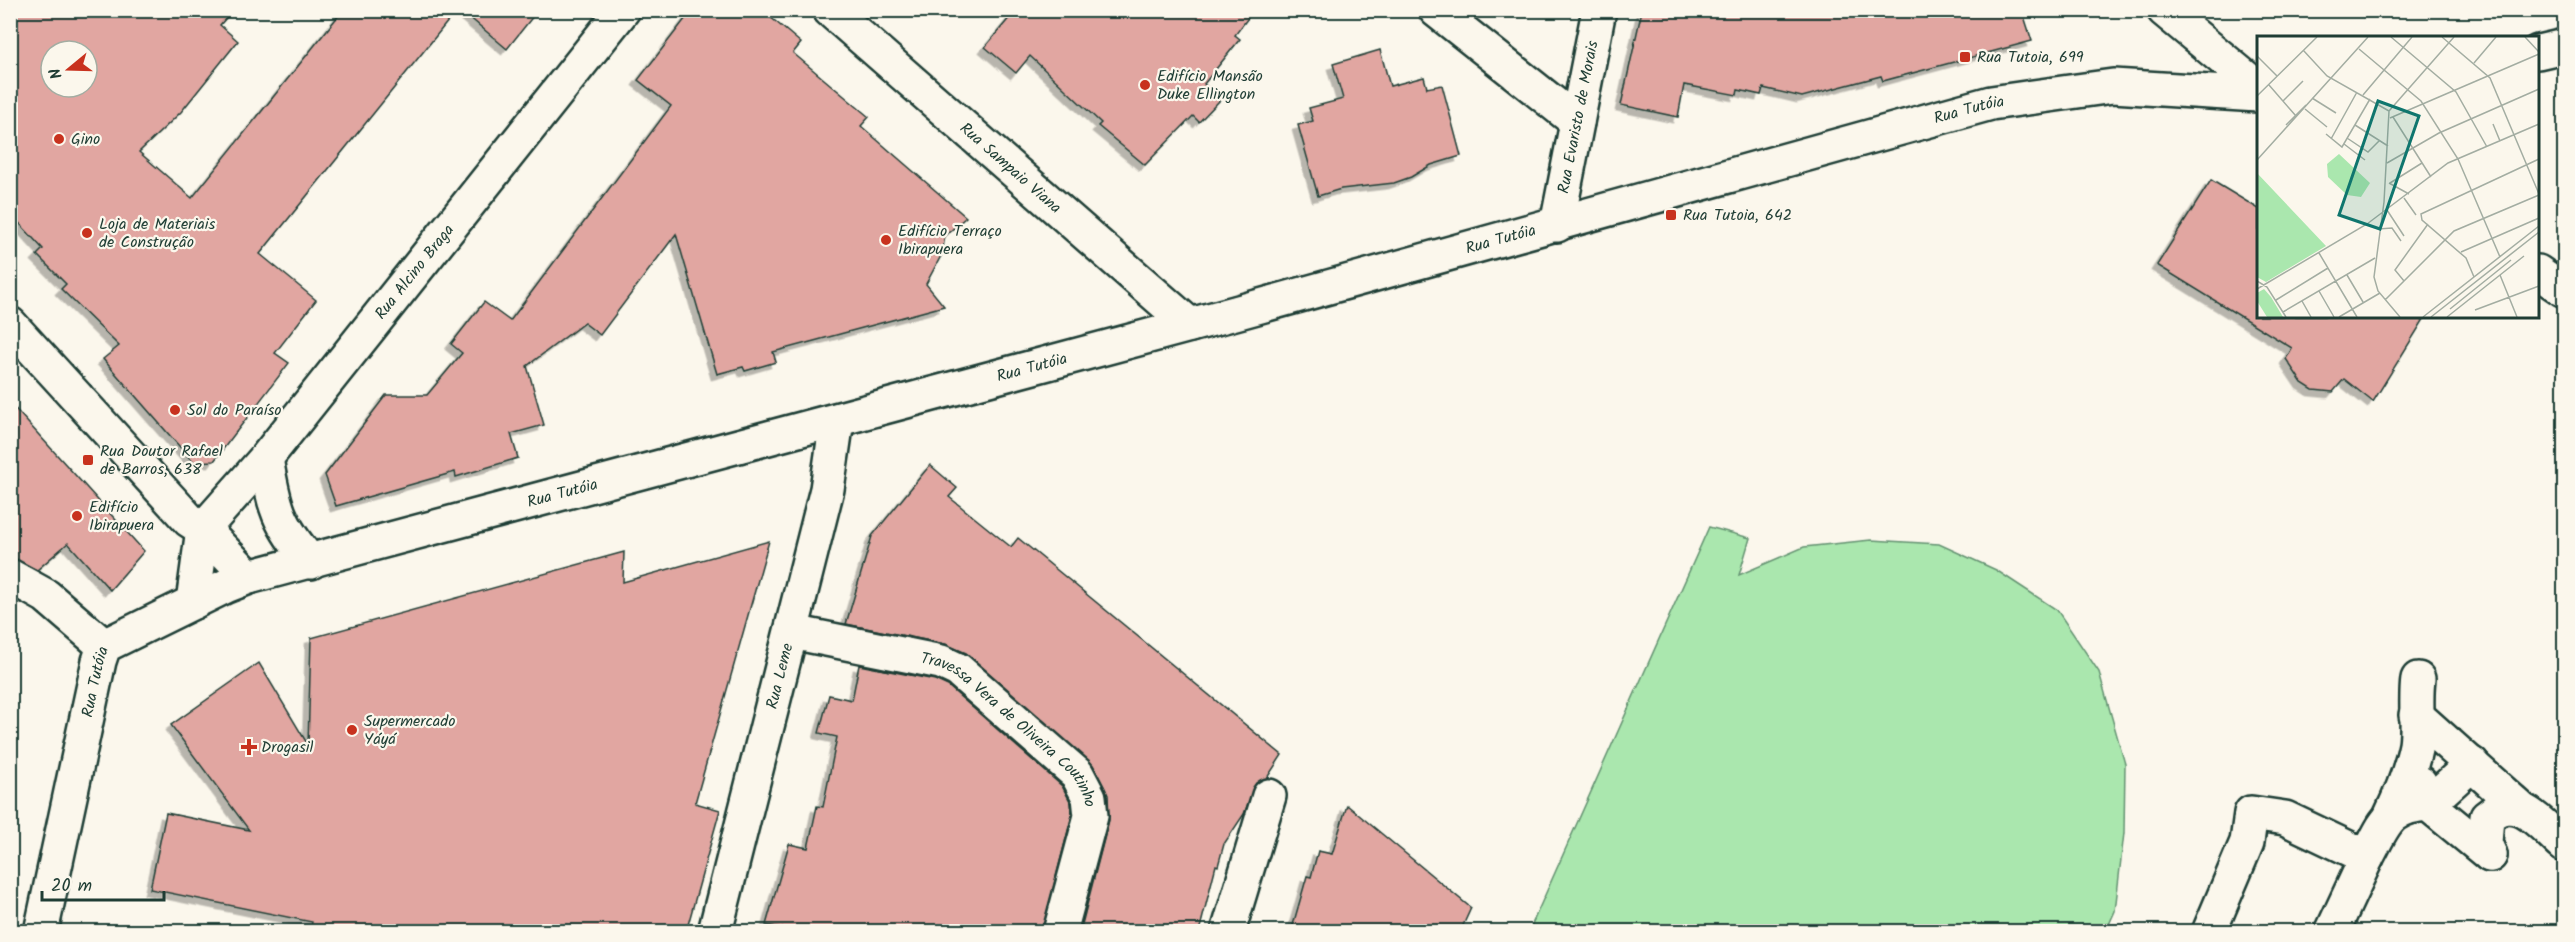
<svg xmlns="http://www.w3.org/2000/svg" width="2575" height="942" font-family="Kalam,sans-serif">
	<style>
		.green { fill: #aae7ae; stroke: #649271; stroke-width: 1.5 }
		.building { fill: #e1a6a1; stroke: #1f3d34; stroke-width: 1.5; fill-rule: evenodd; filter: url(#shadow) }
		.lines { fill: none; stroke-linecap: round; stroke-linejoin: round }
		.minor-casing { stroke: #1f3d34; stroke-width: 38 }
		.minor { stroke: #fbf7ec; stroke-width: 33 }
		.poi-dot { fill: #c8321e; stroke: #fbf7ec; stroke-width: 2 }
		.labels { text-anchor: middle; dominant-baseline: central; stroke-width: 4.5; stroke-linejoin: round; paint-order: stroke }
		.poi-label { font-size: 16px; fill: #1f3d34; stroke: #fbf7ec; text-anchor: start }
		.street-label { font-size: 16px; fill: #1f3d34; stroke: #fbf7ec }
		.inset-road { fill: none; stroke: #a3ada2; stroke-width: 1.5 }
		.view { fill: #0f766e; fill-opacity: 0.15; stroke: #0f766e; stroke-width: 3 }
		.inset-edge { fill: none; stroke: #1f3d34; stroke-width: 3 }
	</style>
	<defs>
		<filter id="shadow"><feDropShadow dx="-5.5" dy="5.5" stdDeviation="0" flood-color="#0004"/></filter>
	</defs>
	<rect width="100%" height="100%" fill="#fbf7ec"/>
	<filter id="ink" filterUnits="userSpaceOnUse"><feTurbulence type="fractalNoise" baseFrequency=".0167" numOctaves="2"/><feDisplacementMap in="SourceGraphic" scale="12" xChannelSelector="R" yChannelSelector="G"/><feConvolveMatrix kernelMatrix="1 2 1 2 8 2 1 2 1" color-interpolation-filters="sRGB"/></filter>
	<g filter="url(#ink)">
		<polygon class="green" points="1709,527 1750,538 1739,575 1804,547 1871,540 1939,544 1996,570 2057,610 2099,672 2125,764 2124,833 2115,911 2106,931 1529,931"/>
		<g class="building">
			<path d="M10,10h223l-13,15 18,16 -57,71 -42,40 53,46 151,-188h114l-197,244 56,46 -41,53 14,10 -75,98 -21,1 -90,-103 16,-13 -58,-57 5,-5 -29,-29 6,-6 -33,-36zM51,51h36v36h-36z"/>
			<polygon points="461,10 538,10 507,49"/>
			<polygon points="692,10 762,10 801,43 793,53 869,117 861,126 966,217 945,236 942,254 926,284 944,306 773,352 776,362 745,371 743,367 717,374 676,234 600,335 584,323 527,366 544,425 511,434 518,458 456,477 455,472 336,506 325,475 386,395 427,395 462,353 451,344 484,302 510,321 671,106 638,80"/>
			<polygon points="1016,10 1254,10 1235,35 1240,39 1204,84 1221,99 1199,122 1193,116 1145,165 1098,126 1101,123 1030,56 1016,73 985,47"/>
			<polygon points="1642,10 2022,10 2032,41 1883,81 1881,76 1802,97 1763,88 1761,95 1738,90 1737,95 1684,85 1678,117 1621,105"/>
			<polygon points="1380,50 1390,86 1424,77 1427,88 1442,85 1461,156 1431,165 1411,177 1394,183 1341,189 1318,196 1298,125 1313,121 1309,108 1343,99 1333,64"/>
			<polygon points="2211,180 2259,209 2259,316 2426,316 2373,402 2344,379 2333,392 2313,390 2302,383 2286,359 2292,348 2157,265"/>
			<polygon points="10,403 144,551 110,590 68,543 37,570 10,557"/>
			<polygon points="930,465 957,488 949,497 1011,547 1018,538 1282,755 1267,778 1256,783 1244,814 1224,844 1218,866 1216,865 1199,932 1080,932 1109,820 1108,795 1093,765 966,653 945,644 846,624 872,536"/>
			<polygon points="769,541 695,803 720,810 686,932 310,932 312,922 150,889 166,813 249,830 171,725 259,663 308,745 311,638 624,552 623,582"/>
			<polygon points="859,665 935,680 948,686 1062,786 1071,803 1072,815 1042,932 782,932 783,928 766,925 789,844 808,848 817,806 823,807 837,737 819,733 829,695 852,700"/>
			<polygon points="1347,805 1471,908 1460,932 1291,932 1307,876 1311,877 1318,851 1332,854"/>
		</g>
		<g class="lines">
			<g class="minor-casing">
				<g id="minor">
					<path id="s1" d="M830,10l360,315"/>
					<polyline points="1436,10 1577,122"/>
					<polyline points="2164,10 2258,88"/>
					<polyline points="2538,52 2564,46"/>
					<path id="s2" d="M1557,225l42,-215"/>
					<polyline points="2538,272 2564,290"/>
					<polyline points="10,324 189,520 203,529 249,577"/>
					<path d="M266,458c8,49 12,66 45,104"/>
					<path id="s3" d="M203,529l63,-71 357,-448"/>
					<polyline points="10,576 46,596 104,646"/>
					<polyline points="193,602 203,529"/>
					<path id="s4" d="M792,632l149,30 17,8 119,104 12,23 2,19 -31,116"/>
					<polyline points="2416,715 2519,807"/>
					<polyline points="2420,783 2428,804 2472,764"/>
					<path d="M2391,815c11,-23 20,-45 25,-70 3,-21 -1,-44 2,-66"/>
					<path d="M2490,855l-5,-12 2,-26c30,-27 54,8 77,28"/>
					<path d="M2367,857c18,-33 20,-50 61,-53l62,51"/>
					<path id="s5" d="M41,932l58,-271 5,-15 122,-60 23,-9 986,-264 756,-210 122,-17 145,9"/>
					<path id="s6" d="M715,932l112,-443 10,-69"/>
					<polyline points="1228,932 1269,796"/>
					<polyline points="2209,932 2247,842 2251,813 2285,818 2367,857 2332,932"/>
				</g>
			</g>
			<use href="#minor" class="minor"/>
		</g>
	</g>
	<g class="poi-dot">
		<rect x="1959" y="51" width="12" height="12" rx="3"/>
		<circle cx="1145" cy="85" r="6"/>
		<circle cx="59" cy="139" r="6"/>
		<rect x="1665" y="209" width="12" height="12" rx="3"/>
		<circle cx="87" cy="233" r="6"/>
		<circle cx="886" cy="240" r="6"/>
		<circle cx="175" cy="410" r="6"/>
		<rect x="82" y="454" width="12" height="12" rx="3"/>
		<circle cx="77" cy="516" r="6"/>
		<circle cx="352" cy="730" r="6"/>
		<path d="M246 738h6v6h6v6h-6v6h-6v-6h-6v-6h6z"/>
	</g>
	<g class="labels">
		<g class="poi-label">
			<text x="1977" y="57">Rua Tutoia, 699</text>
			<text x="1157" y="76">Edifício Mansão<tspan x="1157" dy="18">Duke Ellington</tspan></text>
			<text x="71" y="139">Gino</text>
			<text x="1683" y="215">Rua Tutoia, 642</text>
			<text x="99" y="224">Loja de Materiais<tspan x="99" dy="18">de Construção</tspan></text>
			<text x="898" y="231">Edifício Terraço<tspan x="898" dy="18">Ibirapuera</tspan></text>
			<text x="187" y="410">Sol do Paraíso</text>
			<text x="100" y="451">Rua Doutor Rafael<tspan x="100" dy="18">de Barros, 638</tspan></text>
			<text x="89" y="507">Edifício<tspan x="89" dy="18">Ibirapuera</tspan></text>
			<text x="364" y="721">Supermercado<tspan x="364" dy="18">Yáyá</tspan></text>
			<text x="261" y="747">Drogasil</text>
		</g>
		<g class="street-label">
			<text stroke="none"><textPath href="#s5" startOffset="2236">Rua Tutóia</textPath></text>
			<text stroke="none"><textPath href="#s2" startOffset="110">Rua Evaristo de Morais</textPath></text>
			<text stroke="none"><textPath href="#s1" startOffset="240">Rua Sampaio Viana</textPath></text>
			<text stroke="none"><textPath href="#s5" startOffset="1750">Rua Tutóia</textPath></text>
			<text stroke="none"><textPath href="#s3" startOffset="333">Rua Alcino Braga</textPath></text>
			<text stroke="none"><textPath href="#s5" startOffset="1264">Rua Tutóia</textPath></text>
			<text stroke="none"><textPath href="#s5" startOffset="778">Rua Tutóia</textPath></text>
			<text stroke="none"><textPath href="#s6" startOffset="264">Rua Leme</textPath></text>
			<text stroke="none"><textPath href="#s5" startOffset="256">Rua Tutóia</textPath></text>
			<text stroke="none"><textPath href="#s4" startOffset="248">Travessa Vera de Oliveira Coutinho</textPath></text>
		</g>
	</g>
	<g transform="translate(2257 36)">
		<rect width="282" height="282" fill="#fbf7ec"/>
		<path d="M82,118l31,29 -9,14 -14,-2 -19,-18 -1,-13zM0,137l69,73 -60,36 -9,-5zM7,253l7,8 12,20h-16l-10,-16v-8z" fill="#aae7ae"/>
		<path class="inset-road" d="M134,1l65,55 31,55M185,1l48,41 49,116M268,1l14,15M102,13l62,52 37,58 42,98M46,14l24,26 62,35M0,20l20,20M217,27l22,-26M12,49l27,31M106,59l49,-58M0,60l60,-59M55,62l24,15M26,65l20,-20M48,73l22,18M132,75l-5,91 -10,75 4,14 22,26M132,75l65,-74M136,81l38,60M133,82l149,-64M236,88l7,17M29,89l20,-20M98,89l33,21M69,98l16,13 28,-48M90,102l21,14 11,-11M74,103l26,-47M87,108l21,16M0,124l111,-123M130,127l52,-30 100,-44M132,147l20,11M133,147l32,-20M147,162l12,17M130,174l17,26M121,193l14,-1 9,13M204,216l78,-34M62,217l38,64M90,239l16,27M243,239l17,42M217,241l-8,-19 -44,-38 -1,-6 118,-55M0,245l10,6 19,30M147,245l-9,-11 33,-46M0,253l110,-65 81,-61 91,-39M62,255l15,26M19,264l52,-32M128,264l69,-69 85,-36M45,265l9,16M193,273l61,-49M218,274l64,-24M26,276l92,-54M82,281l41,-24M166,281l116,-91M174,281l108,-85M190,281l77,-61"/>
		<path class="view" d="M121,65l41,15 -39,113 -41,-14z"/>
		<rect width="282" height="282" class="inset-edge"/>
	</g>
	<rect width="2575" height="942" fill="none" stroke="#fbf7ec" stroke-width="36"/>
	<rect x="18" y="18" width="2539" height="906" fill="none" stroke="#1f3d34" stroke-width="2" filter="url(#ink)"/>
	<g transform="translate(69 69) rotate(251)"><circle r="28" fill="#fbf7ec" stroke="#a3ada2" stroke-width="1.5"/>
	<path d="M0-4.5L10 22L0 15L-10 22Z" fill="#c8321e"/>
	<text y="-9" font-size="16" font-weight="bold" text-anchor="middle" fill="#1f3d34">N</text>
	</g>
	<path d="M42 891v9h122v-9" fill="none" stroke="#1f3d34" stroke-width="3"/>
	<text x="51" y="891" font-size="18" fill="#1f3d34" stroke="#fbf7ec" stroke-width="4.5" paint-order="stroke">20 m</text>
</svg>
